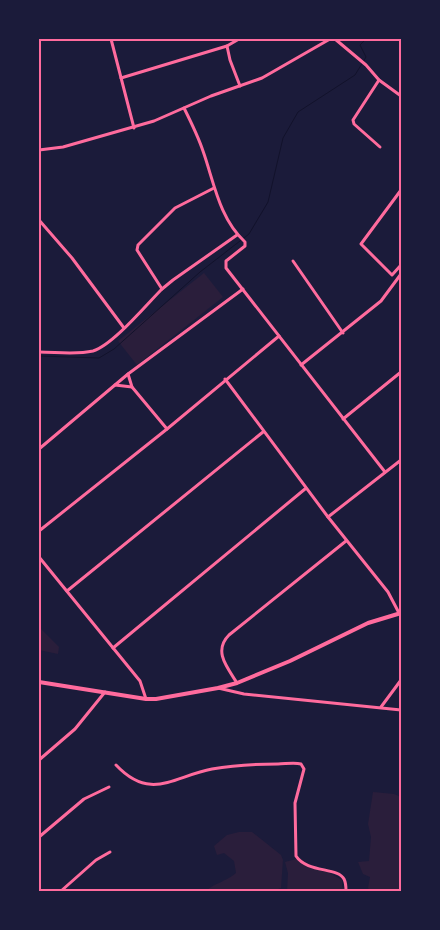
<svg xmlns="http://www.w3.org/2000/svg" width="440" height="930" font-family="Cabin,sans-serif">
	<style>
		.green { fill: #2a1e3b }
		.lines { fill: none; stroke-linecap: round; stroke-linejoin: round }
		.stream { stroke: #12122b; stroke-width: 1 }
		.minor { stroke: #ff6b9d; stroke-width: 3 }
		.tertiary { stroke: #ff6b9d; stroke-width: 4 }
		.neatline { fill: none; stroke: #ff6b9d; stroke-width: 2 }
	</style>
	<rect width="100%" height="100%" fill="#1b1b3a"/>
	<g class="green">
		<polygon points="204,273 223,297 137,365 118,341"/>
		<polygon points="39,627 59,647 58,654 39,650"/>
		<polygon points="373,792 394,794 401,797 401,891 371,891 368,888 370,877 363,874 358,862 369,861 371,837 368,824"/>
		<path d="M239,832h13l29,23 2,5 -2,28 -8,3h-67c7,-7 21,-10 30,-18l-2,-12 -10,-8 -7,2 -3,-9 13,-11z"/>
		<polygon points="300,858 313,869 322,869 342,880 342,887 350,891 287,891 288,873 285,862"/>
	</g>
	<g class="lines">
		<polyline class="stream" points="39,356 99,358 114,349 200,272 249,234 268,202 283,138 298,112 355,75 366,57 360,45 366,39"/>
		<g class="minor">
			<polyline points="111,39 134,128"/>
			<polyline points="239,39 227,46 230,60 240,86"/>
			<polyline points="335,39 366,65 379,80 401,96"/>
			<polyline points="121,78 227,46"/>
			<polyline points="379,80 353,120 354,124 380,147"/>
			<path d="M184,108c7,14 14,28 19,43 11,31 16,67 42,91v4l-19,15v7l159,204"/>
			<polyline points="39,150 63,147 154,121 211,96 262,78 330,39"/>
			<polyline points="214,188 175,208 138,245 137,250 162,289 173,280 237,235"/>
			<polyline points="401,190 361,244 392,275 401,265"/>
			<polyline points="39,220 72,258 124,328"/>
			<polyline points="293,261 343,333"/>
			<path d="M39,352c17,0 37,3 54,-1 20,-6 53,-46 69,-62"/>
			<polyline points="301,365 381,301 401,274"/>
			<polyline points="128,374 132,387 167,429"/>
			<polyline points="225,379 328,517"/>
			<polyline points="115,385 132,387"/>
			<polyline points="343,419 401,372"/>
			<polyline points="39,449 128,374 243,289"/>
			<polyline points="39,531 167,429 279,336"/>
			<polyline points="39,557 140,681 146,699"/>
			<polyline points="67,591 263,432"/>
			<polyline points="399,613 388,592 328,517 401,460"/>
			<polyline points="113,648 305,489"/>
			<path d="M237,683c-10,-16 -24,-32 -8,-48l117,-94"/>
			<polyline points="218,688 244,694 401,710"/>
			<polyline points="381,707 401,680"/>
			<polyline points="39,760 75,729 105,692"/>
			<path d="M116,765c35,37 58,11 96,4 22,-4 44,-5 66,-5 7,0 16,-2 23,0l3,5 -9,34 1,53c11,17 42,11 48,23 2,4 2,8 2,12"/>
			<polyline points="39,837 84,799 109,787"/>
			<polyline points="61,891 96,860 110,852"/>
		</g>
		<polyline class="tertiary" points="39,682 146,699 156,699 218,688 237,683 290,661 368,623 401,613"/>
	</g>
	<rect width="440" height="930" fill="none" stroke="#1b1b3a" stroke-width="80"/>
	<rect x="40" y="40" width="360" height="850" class="neatline"/>
</svg>
